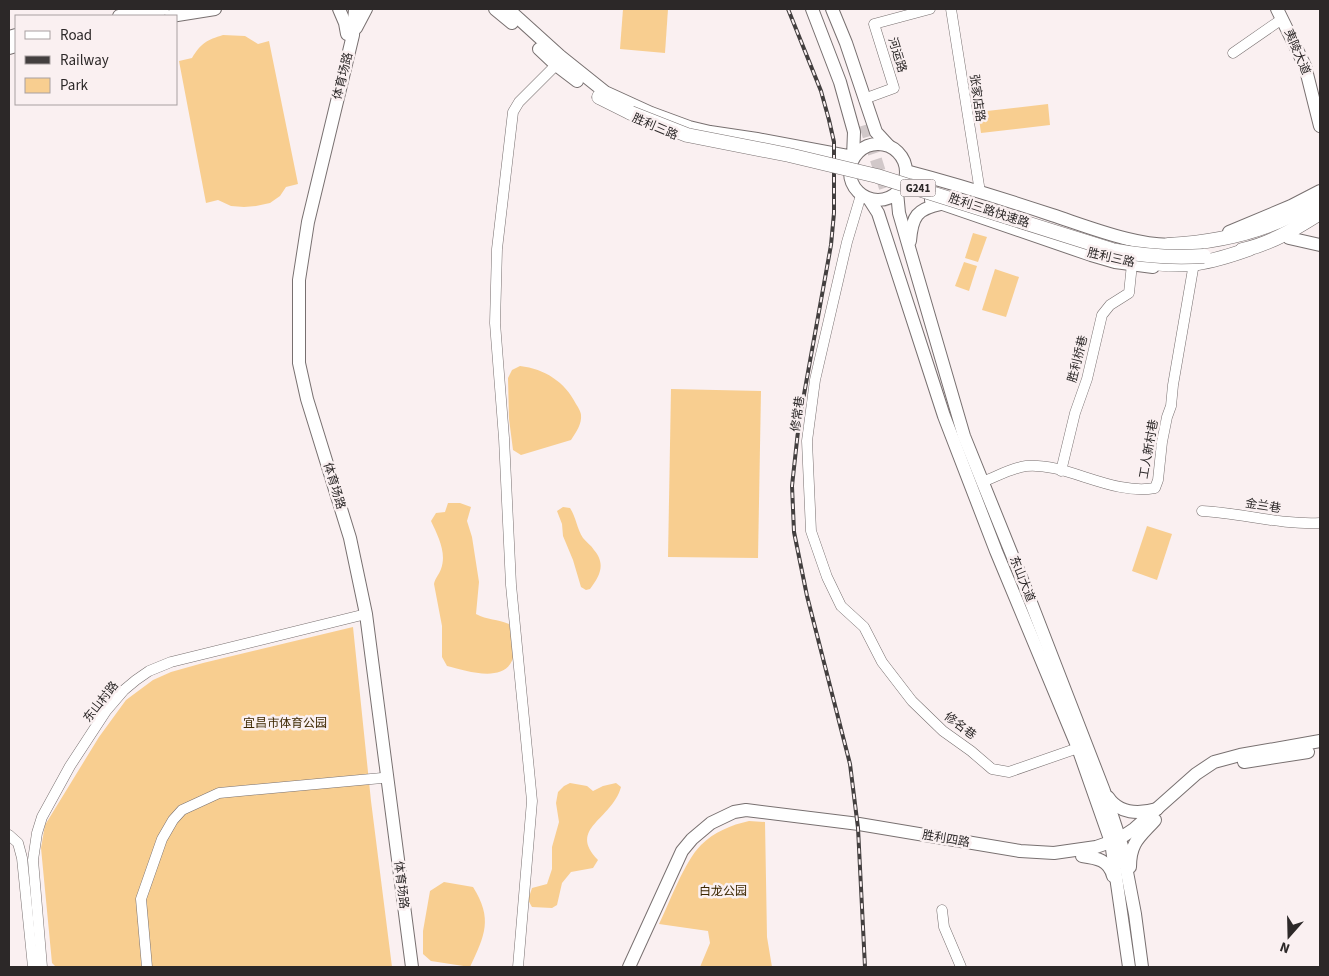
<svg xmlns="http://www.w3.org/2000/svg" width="1329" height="976" font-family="'Source Sans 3','Noto Sans SC',sans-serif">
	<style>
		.green { fill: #f8ce90 }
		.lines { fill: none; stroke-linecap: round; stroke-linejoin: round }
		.major-tunnel { stroke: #d1c8c9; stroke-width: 12; stroke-dasharray: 12 6; stroke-linecap: butt }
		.minor-casing { stroke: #787070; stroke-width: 11 }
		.major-casing { stroke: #787070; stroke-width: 14 }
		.highway-casing { stroke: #787070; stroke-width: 15 }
		.minor { stroke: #fff; stroke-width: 10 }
		.major { stroke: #fff; stroke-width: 12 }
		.highway { stroke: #fff; stroke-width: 14 }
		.rail-casing { stroke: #433f3f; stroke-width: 4 }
		.rail { stroke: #faf0f1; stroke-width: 2; stroke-dasharray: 5.5; stroke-linecap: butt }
		.highway-bridge-casing { stroke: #787070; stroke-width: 15; stroke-linecap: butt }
		.highway-bridge { stroke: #fff; stroke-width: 14 }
		.labels { text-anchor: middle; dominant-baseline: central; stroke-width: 5; stroke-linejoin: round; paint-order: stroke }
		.shield { fill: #faf0f1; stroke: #6a6464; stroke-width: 1 }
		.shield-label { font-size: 11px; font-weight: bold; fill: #2c2828 }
		.street-label { font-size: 12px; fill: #2c2828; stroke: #faf0f1 }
		.park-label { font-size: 12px; fill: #3d2700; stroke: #faf0f1 }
	</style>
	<rect width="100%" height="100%" fill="#faf0f1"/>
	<g class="green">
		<polygon points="623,9 668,9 665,53 620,49"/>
		<path d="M223,35l22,1 13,8 11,-3 29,143 -12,3 -6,9 -10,7 -14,3 -12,1 -13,-1 -13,-6 -12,3 -27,-142 13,-3c9,-15 15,-18 31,-23z"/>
		<polygon points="1048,104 1050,125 981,133 978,112"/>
		<polygon points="973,233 987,237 978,262 965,258"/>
		<polygon points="964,262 977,266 969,291 955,286"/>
		<polygon points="995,269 1019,277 1006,317 982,310"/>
		<path d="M520,366c25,3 45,16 56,38 2,3 5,8 5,11 1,9 -5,17 -10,25l-50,15 -8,-5 -4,-31 -1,-41 4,-8z"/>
		<polygon points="671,389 761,391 758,558 668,557"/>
		<path d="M448,503h12l11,4 -4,14 5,16 7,45 -3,32c11,6 22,5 33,10 2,9 5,19 5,28 -3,34 -47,19 -67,14l-5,-9v-31l-8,-42c1,-6 5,-9 7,-15 6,-16 -3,-33 -10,-48l5,-8 9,-1z"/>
		<path d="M563,507l7,1c6,9 7,21 13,30 3,4 8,7 11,12 12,14 6,26 -4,39l-4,1 -5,-3 -8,-27 -10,-24 -1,-12 -5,-13z"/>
		<polygon points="1147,526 1172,534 1157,580 1132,571"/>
		<polygon points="353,627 371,801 392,967 56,967 52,963 41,848 45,825 99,737 126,700 153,680 171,672 203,663"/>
		<path d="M570,783l17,3 6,5 10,-5 13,-3 5,4c-9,33 -54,41 -23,73l-5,8 -22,4 -9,11 -5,22 -5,3 -20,-1 -4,-7 4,-12 15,-4 5,-15v-22l7,-25 -3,-19 2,-11 6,-6z"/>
		<path d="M749,821l16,1 2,115 5,30h-72l10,-24 -2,-12 -49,-7c11,-22 25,-62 42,-79 13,-13 30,-20 48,-24z"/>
		<path d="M444,882l29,5c20,32 12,48 -3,80l-39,-6 -8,-7v-23l7,-40z"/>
	</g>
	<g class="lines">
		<polyline class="major-tunnel" points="865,125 891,207"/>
		<g class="minor-casing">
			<g id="minor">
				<polyline points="951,9 980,192"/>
				<polyline points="1233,53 1282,19"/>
				<polyline points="864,99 894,88 874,24 930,9"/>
				<polyline points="861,195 847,242 815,380 807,441 811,531 827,577 841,606 864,627 882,662 912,701 943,731 971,751 992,769 1009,772 1078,748"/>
				<polyline points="1061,471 1075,413 1087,379 1102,315 1110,305 1129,293 1132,264"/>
				<path d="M982,482c14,-5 29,-14 44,-16 40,-4 86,30 129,22l3,-8 4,-38 5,-25 4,-11 2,-21 20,-116"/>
				<path d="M1202,511c40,2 78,14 118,12"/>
				<polyline points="9,835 18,843 22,858 33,967"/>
				<polyline points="942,910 944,927 961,967"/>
				<polyline points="42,967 33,860 37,833 42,817 70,766 106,711 124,690 136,680 149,671 171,662 366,614"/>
				<polyline points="147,967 141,899 162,839 173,820 182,810 219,793 382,778"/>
				<polyline points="518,967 532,801 511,585 504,438 495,323 497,249 513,112 519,102 556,65"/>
			</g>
		</g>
		<g class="major-casing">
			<g id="major">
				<polyline points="339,9 345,23 347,34"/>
				<polyline points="355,9 353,35 308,222 299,280 299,363 307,399 350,538 366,614 412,967"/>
				<polyline points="495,9 512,23"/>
				<polyline points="508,9 560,56 605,92 651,113 689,127 710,132 757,139 853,157 854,132 840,82 812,9"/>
				<polyline points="832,9 846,43 876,132 888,145"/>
				<polyline points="1277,9 1305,66 1320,126"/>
				<polyline points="119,16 163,9"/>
				<polyline points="171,16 215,9"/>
				<polyline points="356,28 366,9"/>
				<polyline points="9,37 16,35"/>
				<polyline points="9,48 16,46"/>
				<polyline points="539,49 556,65 577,81"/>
				<circle cx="878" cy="172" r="28"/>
				<path d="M906,171c50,13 98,28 146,44 34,11 91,34 126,29"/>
				<polyline points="897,192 899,213 964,436 1025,587 1104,791 1122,846 1135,914 1142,967"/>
				<polyline points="869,199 878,213 944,416 996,551 1078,748 1111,842 1129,967"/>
				<polyline points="931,200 1091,255 1115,262 1153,267"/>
				<polyline points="1229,232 1291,206 1320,191"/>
				<polyline points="1289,238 1320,245"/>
				<path d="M910,241c2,-25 7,-32 31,-37"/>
				<polyline points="1244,762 1308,752"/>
				<path d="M1108,797c11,17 31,17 49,12"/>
				<path d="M1082,856c15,2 27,4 31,20"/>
				<path d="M1130,867c0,-25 10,-30 25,-47"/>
				<polyline points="629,967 682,851 692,839 711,823 734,812 746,810 859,824 1020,851 1054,853 1096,847 1119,839 1134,829 1196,774 1214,762 1240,755 1320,741"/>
			</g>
		</g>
		<g class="highway-casing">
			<g id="highway">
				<polyline points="599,97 631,113"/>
				<path d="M1168,245c34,-2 67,-7 99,-19 18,-7 36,-16 53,-25"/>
				<path d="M1242,250c29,-6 54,-22 78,-37"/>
				<path d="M1142,261c42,8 68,2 107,-12"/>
			</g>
		</g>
		<use href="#minor" class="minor"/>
		<use href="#major" class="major"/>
		<use href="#highway" class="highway"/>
		<g class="rail-casing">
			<polyline id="rail" points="788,9 821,91 829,120 834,142 834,213 831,245 799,422 792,486 794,532 807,596 850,764 858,828 865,967"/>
		</g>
		<use href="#rail" class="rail"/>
		<g class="highway-bridge-casing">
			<path id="highway-bridge" d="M631,113l56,22 102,20 88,21 235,74c31,6 61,8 92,6"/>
		</g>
		<use href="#highway-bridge" class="highway-bridge"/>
	</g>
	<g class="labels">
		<rect class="shield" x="900.5" y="179.5" width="35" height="17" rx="4"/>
		<g class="shield-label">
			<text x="918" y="188">G241</text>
		</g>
		<g class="street-label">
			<text transform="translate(1297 52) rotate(67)">夷陵大道</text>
			<text transform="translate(897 55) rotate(73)">河运路</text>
			<text transform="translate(343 76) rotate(-76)">体育场路</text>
			<text transform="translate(977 98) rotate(82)">张家店路</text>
			<text transform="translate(655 127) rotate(23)">胜利三路</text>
			<text transform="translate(989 211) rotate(18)">胜利三路快速路</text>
			<text transform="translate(1111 258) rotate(13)">胜利三路</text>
			<text transform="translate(1078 359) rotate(-76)">胜利桥巷</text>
			<text transform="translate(798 414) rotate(-82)">修常巷</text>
			<text transform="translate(1149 449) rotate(-80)">工人新村巷</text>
			<text transform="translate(334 486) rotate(73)">体育场路</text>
			<text transform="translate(1263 506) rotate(9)">金兰巷</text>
			<text transform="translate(1022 579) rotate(68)">东山大道</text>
			<text transform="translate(101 702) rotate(-52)">东山村路</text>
			<text transform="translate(960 726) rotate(37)">修名巷</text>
			<text transform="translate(946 839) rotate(10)">胜利四路</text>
			<text transform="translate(401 885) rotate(83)">体育场路</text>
		</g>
		<g class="park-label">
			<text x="285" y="723">宜昌市体育公园</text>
			<text x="723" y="891">白龙公园</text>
		</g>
	</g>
	<rect width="1329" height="976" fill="none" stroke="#2c2828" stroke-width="20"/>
	<rect x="15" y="15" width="162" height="90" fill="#faf0f1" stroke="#a8a0a1"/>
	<rect x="25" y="31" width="25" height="8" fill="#ffffff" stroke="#a8a0a1"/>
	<text x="60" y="40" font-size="15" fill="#2c2828">Road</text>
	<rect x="25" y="56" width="25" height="8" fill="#433f3f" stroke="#a8a0a1"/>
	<text x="60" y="65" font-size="15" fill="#2c2828">Railway</text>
	<rect x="25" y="78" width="25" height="15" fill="#f8ce90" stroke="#a8a0a1"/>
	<text x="60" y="90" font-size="15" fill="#2c2828">Park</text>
	<g transform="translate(1289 936) rotate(200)" stroke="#faf0f1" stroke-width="4" paint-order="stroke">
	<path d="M0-4L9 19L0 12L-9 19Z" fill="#2c2828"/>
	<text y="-8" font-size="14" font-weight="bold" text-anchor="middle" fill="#2c2828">N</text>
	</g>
</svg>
